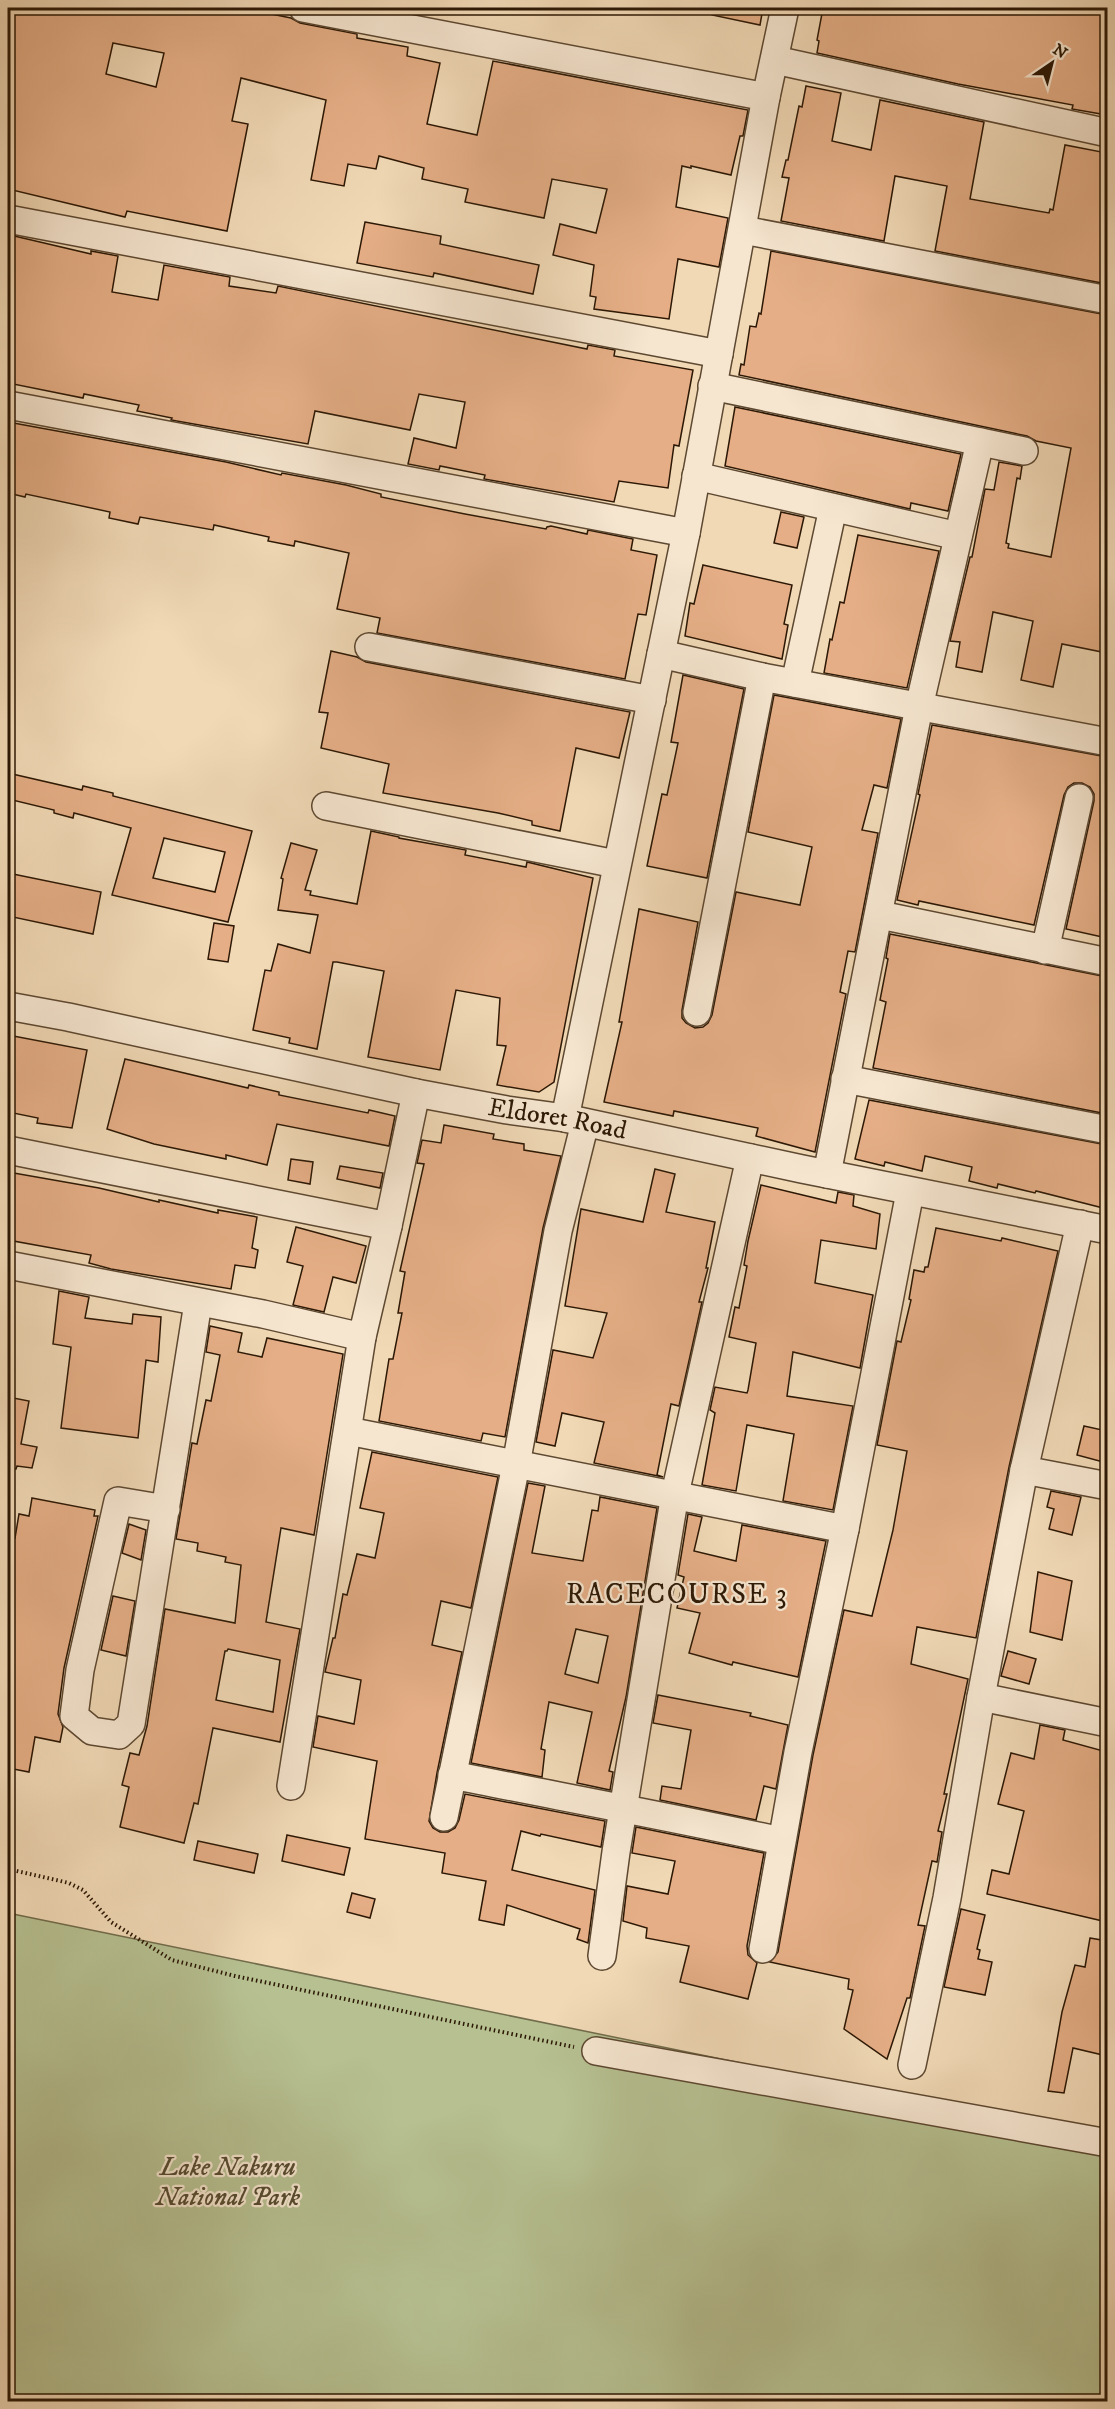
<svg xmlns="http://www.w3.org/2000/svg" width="1115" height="2409" font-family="'IM FELL DW Pica',serif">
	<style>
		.green { fill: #b6c091; stroke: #716c4b; stroke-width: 1.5 }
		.building { fill: #e5ae86; stroke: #2c1805; stroke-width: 1.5; fill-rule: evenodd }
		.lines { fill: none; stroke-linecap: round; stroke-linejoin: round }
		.minor-casing { stroke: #5d4831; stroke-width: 30 }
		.path { stroke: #2c1805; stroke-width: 4; stroke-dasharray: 1.5 3; stroke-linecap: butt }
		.minor { stroke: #f6e6d0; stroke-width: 27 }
		.labels { text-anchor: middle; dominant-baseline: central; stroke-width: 4.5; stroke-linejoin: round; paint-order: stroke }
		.street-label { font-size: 26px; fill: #2c1805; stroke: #f6e6d0 }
		.park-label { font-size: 26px; font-style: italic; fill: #554a2f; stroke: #f6e6d0 }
		.quarter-label { font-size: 28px; letter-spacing: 1.5px; fill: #2c1805; stroke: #f6e6d0 }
	</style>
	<rect width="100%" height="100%" fill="#f1d9b6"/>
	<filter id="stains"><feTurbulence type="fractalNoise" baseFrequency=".00333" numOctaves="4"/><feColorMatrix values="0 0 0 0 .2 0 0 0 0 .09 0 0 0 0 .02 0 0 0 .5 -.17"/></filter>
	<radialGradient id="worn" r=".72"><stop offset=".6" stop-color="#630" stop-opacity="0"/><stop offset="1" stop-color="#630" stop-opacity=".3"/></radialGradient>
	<polygon class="green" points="8,1913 1107,2138 1107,2401 8,2401"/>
	<g class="building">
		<path d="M8,8h155l21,4 1,-4h57l49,10 9,5 57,11v4l51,9 -1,9 33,7 -13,61 50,11 16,-74 255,49 -5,26h-3l-9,39 -40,-9v2l-9,-2 -6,41 52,11 -9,49 -41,-8 -9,60 -75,-10 2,-12 -6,-1 4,-31 -41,-10 7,-31 36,9 11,-44 -55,-10 -8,39 -79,-16 3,-13 -46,-10 2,-11 -45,-12 -3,13 -28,-5 -4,22 -33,-6 15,-80 -85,-22 -9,43 16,3 -21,107 -100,-20 -2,6 -117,-28zM113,43l51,10 -8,34 -50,-13z"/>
		<polygon points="712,8 763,8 760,25 712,15"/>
		<polygon points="823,8 1107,8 1107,115 1072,109 1073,105 958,84 817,53 819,41 817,40"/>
		<polygon points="806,86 841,93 832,141 871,150 880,100 984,122 970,199 1049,213 1050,209 1053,210 1065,145 1107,153 1107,284 935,251 947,186 895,176 884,241 781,221 789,178 782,177 786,160 788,160 799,106 802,107"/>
		<polygon points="365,222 441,236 440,244 539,265 533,294 434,273 433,277 357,263"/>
		<polygon points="10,235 91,254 91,251 118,256 112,292 158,300 164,265 230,277 229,286 276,293 278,286 587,349 588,345 615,350 614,356 693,370 679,446 674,445 668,488 619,481 614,502 484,479 485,475 440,466 439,470 408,464 414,438 456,448 465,402 419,394 410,430 315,411 308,444 171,420 172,418 137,411 139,405 84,394 83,398 8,383 8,248"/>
		<polygon points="771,251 1107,315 1107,653 1062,644 1053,687 1021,680 1033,621 993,612 982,672 956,667 960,642 950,641 970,557 972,557 985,489 994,490 999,462 1022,466 1020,479 1017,478 1006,543 1009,544 1008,548 1051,557 1071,448 1036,441 1027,436 739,375 741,364 744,365 750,326 756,327 759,313 761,314"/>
		<polygon points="735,407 961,454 948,511 911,503 910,509 725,466"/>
		<polygon points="8,422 226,462 281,475 282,473 346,485 381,494 381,497 465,514 546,529 547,527 551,526 587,534 588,530 633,539 631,550 657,555 646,615 638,614 625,679 377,633 380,618 337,609 349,553 295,541 294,546 268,541 269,537 214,525 213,530 140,517 138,524 109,518 110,512 26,494 25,497 8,493"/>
		<polygon points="781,512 804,517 797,548 774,543"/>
		<polygon points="858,535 939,551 907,688 824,673 830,639 832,640 840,602 844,603"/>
		<polygon points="703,565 792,585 784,624 788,625 782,659 685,636 690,603 694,604"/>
		<polygon points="331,651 357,657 366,662 630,712 619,758 576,748 560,831 532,825 532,821 498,813 383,793 389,764 321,748 328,713 319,712"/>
		<polygon points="683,675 744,689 707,878 647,866 662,794 667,795 678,743 671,742"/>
		<polygon points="774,695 901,719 887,788 874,785 862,830 878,833 855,952 848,951 840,992 846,994 815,1152 756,1136 758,1128 674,1111 673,1116 604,1102 622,1022 619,1022 639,909 698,922 682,1010 682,1018 686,1023 695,1028 703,1027 708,1023 712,1015 736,892 800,905 812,847 748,832"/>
		<polygon points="932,725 1107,757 1107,938 1066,929 1094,801 1094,794 1090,787 1082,783 1074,783 1068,787 1064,795 1034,925 919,901 918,905 897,900 920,795 918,794"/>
		<path d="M8,773l74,17 1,-4 30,7v3l139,35 -24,91 -116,-27 19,-67 -57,-15 -1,5 -19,-5v-3l-46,-11zM164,838l61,14 -10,40 -62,-14z"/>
		<polygon points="371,831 399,837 399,838 466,850 465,855 526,867 527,862 593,878 554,1082 539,1092 497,1085 506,1046 497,1045 500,998 456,990 440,1070 368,1057 384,971 337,962 333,962 317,1049 289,1043 290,1038 253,1030 265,970 271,971 278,944 310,953 318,915 278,910 283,879 281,878 291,843 317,850 305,890 311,891 310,895 357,904"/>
		<polygon points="8,873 101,892 93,934 8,916"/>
		<polygon points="214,923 234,926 228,962 208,959"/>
		<polygon points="890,934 1107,977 1107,1114 873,1068 886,1002 880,1000 888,959 886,958"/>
		<polygon points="8,1035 87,1050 72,1128 37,1123 38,1118 8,1112"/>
		<polygon points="125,1059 248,1088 249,1085 279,1092 279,1095 368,1113 369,1110 395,1116 389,1146 277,1124 267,1165 226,1155 226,1159 154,1144 107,1129"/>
		<polygon points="869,1100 1107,1145 1107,1209 1036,1191 1035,1193 998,1184 997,1188 969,1181 972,1167 925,1156 922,1171 885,1162 884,1166 855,1159"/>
		<polygon points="444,1125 494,1134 493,1139 524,1144 524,1150 561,1156 543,1228 505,1437 483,1433 481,1441 379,1421 389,1359 393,1359 402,1313 398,1313 405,1272 400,1271 424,1164 417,1163 422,1140 441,1143"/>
		<polygon points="291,1159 313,1162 310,1184 288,1180"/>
		<polygon points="340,1166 383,1173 380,1188 337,1179"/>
		<polygon points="655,1169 675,1174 666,1212 715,1222 706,1268 708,1268 699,1302 702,1302 679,1406 671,1404 657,1475 663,1477 594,1463 604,1422 562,1413 555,1446 536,1442 553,1350 593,1358 607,1313 565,1306 581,1209 643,1222"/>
		<polygon points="8,1172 99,1188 159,1202 159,1200 218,1213 218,1210 257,1217 252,1248 258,1250 255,1268 235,1265 231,1289 111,1269 89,1263 91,1255 8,1240"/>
		<polygon points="761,1185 836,1203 838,1192 854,1195 853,1206 880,1214 876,1249 821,1240 815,1283 873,1295 860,1368 793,1352 787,1396 853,1406 833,1510 783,1501 794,1434 747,1425 736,1491 702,1485 715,1413 710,1410 715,1387 747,1393 748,1390 756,1343 729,1337 735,1307 739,1308 747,1266 744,1265 748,1241"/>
		<polygon points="296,1227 366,1246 356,1283 333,1277 324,1312 293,1305 303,1266 287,1262"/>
		<polygon points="936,1228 1001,1241 1002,1238 1058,1251 1009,1467 976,1638 917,1627 911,1664 968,1679 944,1794 947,1794 938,1831 942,1832 937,1862 932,1861 918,1925 925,1926 910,1998 907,1998 887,2059 844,2029 853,1990 848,1989 849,1979 770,1962 778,1952 813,1755 844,1610 872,1616 893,1530 907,1451 877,1445 897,1341 901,1342 911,1300 909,1299 914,1270 924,1272 925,1267 928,1267"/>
		<polygon points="59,1291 89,1297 85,1318 132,1324 133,1314 161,1317 158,1362 146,1360 138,1438 61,1428 71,1347 53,1344"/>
		<path d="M210,1326l32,7 -4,19 24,5 5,-19 76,16 -29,181 -33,-7 -15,94 34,7 -20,113 -67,-14 -15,76 -4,-1 -10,40 -64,-16 9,-40 -7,-2 8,-32 9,2 8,-29 18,-117 70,14 6,-58 -16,-3 1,-5 -29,-6 1,-8 -22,-4 16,-96 5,1 9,-44 5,1 9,-46 -14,-3zM228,1649l52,11 -7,52 -57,-12 9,-49h2z"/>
		<polygon points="8,1397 29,1401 21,1444 37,1447 32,1468 17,1466 16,1469 8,1469"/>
		<polygon points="1084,1426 1107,1431 1107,1463 1077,1455"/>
		<polygon points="372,1452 498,1477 471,1608 441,1601 432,1645 462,1652 437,1773 429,1821 433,1828 440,1832 448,1832 455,1828 459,1820 465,1794 605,1821 601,1847 541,1834 540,1836 521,1831 512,1870 595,1890 588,1943 577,1939 580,1929 507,1905 504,1925 479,1920 486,1881 442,1873 445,1853 365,1839 377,1761 313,1747 318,1716 354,1724 361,1680 325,1672 333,1638 335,1638 343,1594 347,1595 357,1554 375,1558 384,1513 360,1508"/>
		<path d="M528,1483l17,3 -13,67 51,8 9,-51 6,1 2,-14 57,11 -31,189 -17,74 4,1 -3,18 -33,-7 15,-71 -43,-10 -8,47 4,1 -3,27 -71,-14zM576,1629l32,7 -10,47 -33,-9z"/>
		<polygon points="1051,1491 1081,1497 1072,1535 1049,1529 1054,1509 1047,1507"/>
		<polygon points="32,1498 95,1510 94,1516 98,1516 64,1668 58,1714 63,1727 60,1742 35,1737 29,1772 8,1768 8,1536 15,1538 19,1514 29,1516"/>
		<polygon points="688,1514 702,1517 694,1551 736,1561 742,1525 826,1541 798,1677 733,1662 732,1665 689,1653 700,1613 677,1608 684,1577 678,1575"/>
		<polygon points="129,1524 146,1530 141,1560 122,1553"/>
		<polygon points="1038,1572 1072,1581 1062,1640 1030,1632"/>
		<polygon points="113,1596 135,1601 126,1656 101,1650"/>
		<polygon points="1008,1651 1036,1659 1029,1684 1001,1676"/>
		<polygon points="658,1695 751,1713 750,1716 788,1725 776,1789 764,1786 756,1820 660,1800 662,1786 681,1789 691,1730 653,1723"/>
		<polygon points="1040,1725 1065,1730 1063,1740 1107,1752 1107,1850 1104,1868 1107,1868 1107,1922 987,1894 992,1870 1009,1874 1024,1811 998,1804 1011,1753 1034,1759"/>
		<polygon points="636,1827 764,1853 747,1946 748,1955 757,1963 748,1999 680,1982 689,1946 646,1938 647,1928 623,1921 627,1886 668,1894 675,1861 632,1853"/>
		<polygon points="287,1835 350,1848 344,1875 282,1861"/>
		<polygon points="198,1841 258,1854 254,1873 194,1860"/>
		<polygon points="352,1893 375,1899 370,1918 347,1912"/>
		<polygon points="961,1909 985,1915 977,1949 980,1950 978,1959 992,1962 985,1995 944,1987"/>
		<polygon points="1090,1938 1107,1941 1107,2056 1073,2048 1064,2093 1048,2091 1062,2012 1075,1965 1085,1967"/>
	</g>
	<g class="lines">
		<g class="minor-casing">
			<g id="minor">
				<polyline points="303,8 766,97"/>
				<polyline points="775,60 1108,133"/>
				<polyline points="8,219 719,354"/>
				<polyline points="743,230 1108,300"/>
				<polyline points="712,386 1024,451"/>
				<polyline points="8,405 686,533"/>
				<polyline points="696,476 958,536"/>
				<polyline points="369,647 652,700"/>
				<polyline points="661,654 762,677 1108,742"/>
				<polyline points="795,683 833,508"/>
				<polyline points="326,806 616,864"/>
				<polyline points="880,915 1108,962"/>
				<polyline points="1045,950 1079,798"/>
				<path id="s1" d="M8,1006l60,11 348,76 91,17 58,8 237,51 306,61"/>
				<polyline points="697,1012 762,677"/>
				<polyline points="845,1079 1108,1130"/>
				<polyline points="565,1118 686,533 766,97 785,8"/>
				<polyline points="8,1150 388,1226 416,1093"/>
				<polyline points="827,1174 919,707 980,442"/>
				<polyline points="1080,1224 1024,1470 1108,1486"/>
				<polyline points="8,1265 263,1314 362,1337"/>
				<polyline points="348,1431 845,1529"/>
				<polyline points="166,1509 118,1501 80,1670 74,1716 92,1731 119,1735 131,1724 198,1303"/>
				<polyline points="981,1697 1108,1723"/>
				<path d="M452,1775c110,22 220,42 329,66"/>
				<polyline points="291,1786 362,1337 388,1226"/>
				<polyline points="444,1817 516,1465 558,1231 585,1123"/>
				<polyline points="763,1949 798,1752 845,1529 910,1192"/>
				<polyline points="602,1956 616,1852 675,1494 750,1158"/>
				<polyline points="596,2051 1108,2143"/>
				<polyline points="912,2065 947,1898 981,1697 1024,1470"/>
			</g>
		</g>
		<polyline class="path" points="8,1869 69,1883 83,1890 111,1922 172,1960 235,1976 574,2047"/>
		<use href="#minor" class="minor"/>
	</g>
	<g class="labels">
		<g class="street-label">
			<text stroke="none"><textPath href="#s1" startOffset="561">Eldoret Road</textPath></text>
		</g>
		<g class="park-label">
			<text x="228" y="2167">Lake Nakuru<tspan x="228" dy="30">National Park</tspan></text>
		</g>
		<g class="quarter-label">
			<text x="677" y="1594">RACECOURSE 3</text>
		</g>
	</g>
	<rect width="1115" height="2409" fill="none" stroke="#f1d9b6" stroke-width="30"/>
	<rect x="9" y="9" width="1097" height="2391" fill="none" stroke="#2c1805" stroke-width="3"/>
	<rect x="15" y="15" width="1085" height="2379" fill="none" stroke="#2c1805" stroke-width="1.5"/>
	<g transform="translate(1052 63) rotate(35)" stroke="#f6e6d0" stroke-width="4.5" paint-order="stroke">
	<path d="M0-4.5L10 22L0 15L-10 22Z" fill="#2c1805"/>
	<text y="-9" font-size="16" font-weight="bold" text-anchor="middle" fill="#2c1805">N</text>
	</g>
	<rect width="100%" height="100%" filter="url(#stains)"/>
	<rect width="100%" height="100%" fill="url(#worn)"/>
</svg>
